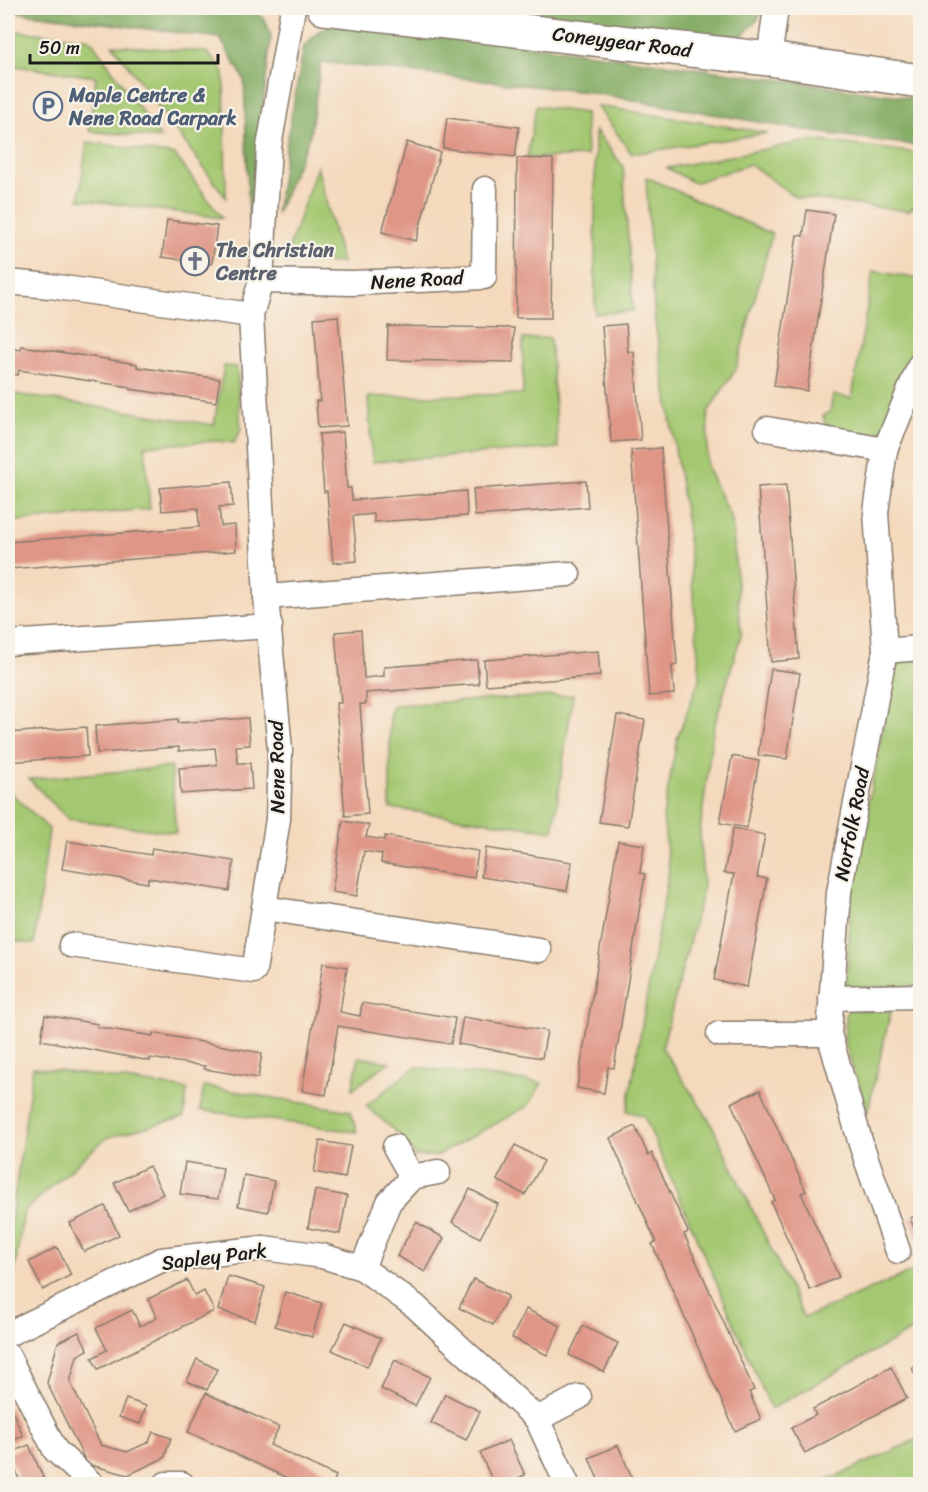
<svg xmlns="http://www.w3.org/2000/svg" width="928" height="1492" font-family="Sriracha,sans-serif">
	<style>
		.green { fill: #a4c871; stroke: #607246; stroke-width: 1.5 }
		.forest { fill: #83ac63; stroke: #506440; stroke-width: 1.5 }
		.building { fill: #df9686 }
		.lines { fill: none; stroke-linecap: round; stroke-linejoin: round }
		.street-casing { stroke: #887a6c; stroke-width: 27 }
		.secondary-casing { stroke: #887a6c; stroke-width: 36 }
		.street { stroke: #fff; stroke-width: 24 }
		.secondary { stroke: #fff; stroke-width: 33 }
		.labels { text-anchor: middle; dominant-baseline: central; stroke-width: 4.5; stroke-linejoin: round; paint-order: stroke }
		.street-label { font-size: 20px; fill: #1c1c1c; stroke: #f7f3e8 }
		.service-label { font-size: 20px; font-weight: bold; fill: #4e5e75; stroke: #f7f3e8; text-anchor: start }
		.worship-label { font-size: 20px; font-weight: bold; fill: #5b616d; stroke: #f7f3e8; text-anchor: start }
	</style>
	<rect width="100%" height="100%" fill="#f7f3e8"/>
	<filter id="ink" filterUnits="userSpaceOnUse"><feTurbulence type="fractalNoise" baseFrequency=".0167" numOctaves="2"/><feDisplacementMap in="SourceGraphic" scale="12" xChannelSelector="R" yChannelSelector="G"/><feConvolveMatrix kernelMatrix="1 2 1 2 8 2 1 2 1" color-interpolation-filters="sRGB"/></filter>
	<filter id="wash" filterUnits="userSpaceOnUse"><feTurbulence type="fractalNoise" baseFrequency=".008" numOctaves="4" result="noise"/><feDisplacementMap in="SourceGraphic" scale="24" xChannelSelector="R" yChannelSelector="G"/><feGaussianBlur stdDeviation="1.35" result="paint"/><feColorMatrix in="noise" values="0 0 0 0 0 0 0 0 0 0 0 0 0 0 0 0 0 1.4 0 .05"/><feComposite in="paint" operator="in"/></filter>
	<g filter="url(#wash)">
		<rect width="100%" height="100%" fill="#f4d9bc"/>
		<g class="green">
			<polygon points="8,30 90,39 161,138 89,131 96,77 8,65"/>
			<polygon points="113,45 207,52 224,72 226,198"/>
			<polygon points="536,106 585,113 587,156 527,158"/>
			<polygon points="597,106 768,133 632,154"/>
			<polygon points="595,130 623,166 633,311 595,314"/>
			<polygon points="813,140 917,153 920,159 920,202 908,211 795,197 750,164 694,183 667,168"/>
			<polygon points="87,142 175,155 222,218 79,199"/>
			<polygon points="317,166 342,263 285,260"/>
			<polygon points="646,177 772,234 736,369 708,412 707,467 732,521 741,635 713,730 700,832 703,889 662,1048 710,1121 804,1318 920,1268 920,1326 771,1409 644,1116 627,1111 669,870 663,817 677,739 700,677 687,524 655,322"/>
			<polygon points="873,271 920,279 920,343 887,427 876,436 827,429 823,416 830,412 833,395 852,398"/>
			<polygon points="550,338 558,448 372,462 368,397 523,394 523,339"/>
			<polygon points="224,366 237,367 241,430 234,443 216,441 145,446 150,509 8,522 8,393 214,425"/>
			<polygon points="920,660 920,817 917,819 920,986 846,988 852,885 896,662"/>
			<polygon points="573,695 553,831 390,808 390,713 394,705"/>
			<polygon points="171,767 176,833 68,819 29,779"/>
			<polygon points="8,790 49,829 34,944 8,940"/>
			<polygon points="847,1010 891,1011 867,1114 844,1039"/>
			<polygon points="359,1057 389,1062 352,1090"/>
			<polygon points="33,1067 187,1089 184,1117 106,1138 24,1211 8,1312 8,1242"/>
			<polygon points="415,1067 542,1083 528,1106 436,1156 415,1156 403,1138 366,1106"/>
			<polygon points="204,1086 350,1111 357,1132 200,1110"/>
			<polygon points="920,1438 920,1484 820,1484"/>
		</g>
		<g class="forest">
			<path d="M8,8h219c26,2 37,0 44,29l-22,185 -5,-143 -24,-41 -212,-27z"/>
			<polygon points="476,8 761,8 758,19 742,36 714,39"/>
			<polygon points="339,22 360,22 920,99 920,146 815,132 587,92 321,62 310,135 276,215 286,146 304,46 319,31"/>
		</g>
		<g id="blocks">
			<g class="building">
				<polygon points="447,118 519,127 515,157 443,148"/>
				<polygon points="407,142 440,152 416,241 382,232"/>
				<polygon points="517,158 553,159 551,318 516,318"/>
				<polygon points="807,210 834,214 807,391 774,386 797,235 803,236"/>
				<polygon points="167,220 217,226 212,264 162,257"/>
				<polygon points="338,316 347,426 318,428 316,401 320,401 314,318"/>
				<polygon points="626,324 628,352 634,352 641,440 611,442 602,326"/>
				<polygon points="388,326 514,328 514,362 387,360"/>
				<polygon points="21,346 137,364 137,367 220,379 216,402 130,389 130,387 19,370 18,375 8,373 8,348 21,350"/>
				<polygon points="343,432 347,488 351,488 352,500 466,491 467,516 374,522 374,514 353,516 357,561 333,563 327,491 324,492 319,434"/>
				<polygon points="661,448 677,665 672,666 674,694 649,696 631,450"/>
				<polygon points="586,481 588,507 475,516 473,489"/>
				<polygon points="231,482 233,506 219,507 221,526 235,525 236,551 8,569 8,542 199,527 198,508 162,511 160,488"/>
				<polygon points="786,485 799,659 771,662 758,487"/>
				<polygon points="361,630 364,678 384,676 384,667 477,660 479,684 366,693 366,704 360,704 368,814 345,816 336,703 341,703 335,632"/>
				<polygon points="598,651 600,676 486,685 484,660"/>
				<polygon points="771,669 800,673 787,759 758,755"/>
				<polygon points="617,715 645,720 628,826 599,822"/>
				<polygon points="248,718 250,745 236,746 238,763 250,763 252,789 181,794 179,768 217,765 215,748 179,751 179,747 97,753 95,726 178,719 178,723"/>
				<polygon points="86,727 88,756 9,762 8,733"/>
				<polygon points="732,756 759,761 747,828 720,823"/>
				<polygon points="343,821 369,825 366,837 384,840 385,836 478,851 474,878 381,863 382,854 364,851 357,896 332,892"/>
				<polygon points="733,828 765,835 757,877 767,879 747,987 714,980 734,874 724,873"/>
				<polygon points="67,841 151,855 152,848 234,861 229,891 148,878 148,883 62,869"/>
				<polygon points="618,841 644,845 640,873 645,874 614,1068 608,1067 604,1093 577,1088"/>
				<polygon points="486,848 572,862 567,891 481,877"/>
				<polygon points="323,963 347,967 340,1012 360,1016 362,1003 455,1018 451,1044 338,1026 326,1095 302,1091"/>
				<polygon points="45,1015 98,1024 97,1027 153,1036 153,1033 262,1053 258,1078 204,1069 205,1066 150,1058 150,1061 41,1040"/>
				<polygon points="463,1017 547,1031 542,1058 458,1044"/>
				<polygon points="760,1090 806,1191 801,1193 839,1277 810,1290 771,1202 775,1200 731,1103"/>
				<polygon points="635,1126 648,1155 652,1153 688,1232 684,1234 754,1390 749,1392 761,1419 735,1431 652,1244 656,1242 610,1138"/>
				<polygon points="320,1141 351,1146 345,1178 314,1172"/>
				<polygon points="515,1145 544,1161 525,1195 497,1180"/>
				<polygon points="185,1162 223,1168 218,1199 180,1194"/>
				<polygon points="149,1166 163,1194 128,1211 114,1183"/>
				<polygon points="244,1175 274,1181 268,1212 238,1206"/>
				<polygon points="470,1189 498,1204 480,1238 452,1222"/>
				<polygon points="315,1190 347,1196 340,1234 308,1228"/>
				<polygon points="105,1206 119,1235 84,1252 70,1223"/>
				<polygon points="920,1213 920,1242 910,1218"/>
				<polygon points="416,1222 444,1238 425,1272 397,1256"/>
				<polygon points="57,1247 71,1275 43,1290 29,1262"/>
				<polygon points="228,1276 265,1287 255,1321 218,1310"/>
				<polygon points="473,1279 508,1296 493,1325 459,1308"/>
				<polygon points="187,1280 195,1296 204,1291 214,1311 98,1369 92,1358 107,1350 96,1328 132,1310 140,1326 157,1318 148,1299"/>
				<polygon points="285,1292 322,1303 312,1337 275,1326"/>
				<polygon points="526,1309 561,1326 547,1355 512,1338"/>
				<polygon points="346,1322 381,1338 367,1367 332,1350"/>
				<polygon points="583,1326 618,1343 604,1372 569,1355"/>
				<polygon points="79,1332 88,1350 77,1356 70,1382 101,1445 127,1452 149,1442 153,1432 171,1438 164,1458 128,1475 87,1464 47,1383 58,1342"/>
				<polygon points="197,1359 217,1369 207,1390 187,1381"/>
				<polygon points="395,1360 430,1377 415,1406 381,1389"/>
				<polygon points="920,1363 920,1384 912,1368"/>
				<polygon points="891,1367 907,1398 805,1453 791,1428 816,1415 813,1409"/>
				<polygon points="206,1393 279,1427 270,1445 336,1476 333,1484 285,1484 287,1478 188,1432"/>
				<polygon points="445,1394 480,1411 466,1440 431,1423"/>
				<polygon points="126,1399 146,1406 140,1424 119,1417"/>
				<polygon points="8,1407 11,1408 23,1436 8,1443"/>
				<polygon points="509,1440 525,1475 504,1484 494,1484 480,1453"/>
				<polygon points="29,1445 46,1484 21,1484 9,1453"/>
				<polygon points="618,1445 633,1480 623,1484 600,1484 589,1458"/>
			</g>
		</g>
	</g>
	<g filter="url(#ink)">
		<use href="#blocks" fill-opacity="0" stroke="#887a6c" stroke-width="1.5"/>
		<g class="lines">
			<g class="street-casing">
				<g id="street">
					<polyline points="769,59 776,8"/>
					<polyline points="261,281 353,283 484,277 485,189"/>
					<polyline points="8,282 50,286 251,315"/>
					<polyline points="767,429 885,450"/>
					<polyline points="266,597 568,574"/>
					<polyline points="8,643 270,626"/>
					<polyline points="885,651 920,648"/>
					<polyline points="264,908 539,950"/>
					<polyline points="71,945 254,971 278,819 280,750 266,597 251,315 261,281 269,147 293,8"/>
					<polyline points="831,998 920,996"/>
					<polyline points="719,1034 829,1034"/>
					<polyline points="395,1147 412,1177 438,1172"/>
					<polyline points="898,1251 861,1144 829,1034 839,892 885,651 876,512 885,450 920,365"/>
					<polyline points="362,1268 389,1202 412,1177"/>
					<polyline points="8,1334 161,1260 264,1248 322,1256 362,1268 415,1306 537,1419 567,1484"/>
					<polyline points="8,1356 55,1450 92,1484"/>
					<polyline points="537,1419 579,1397"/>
					<polyline points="166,1484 182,1484"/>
				</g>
			</g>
			<g class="secondary-casing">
				<polyline id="secondary" points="324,8 769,59 920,81"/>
			</g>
			<use href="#street" class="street"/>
			<use href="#secondary" class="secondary"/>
		</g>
	</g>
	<defs>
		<g id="parking-ring" transform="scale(1.5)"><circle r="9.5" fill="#f7f3e8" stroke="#5c6f8a" stroke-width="1.5"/><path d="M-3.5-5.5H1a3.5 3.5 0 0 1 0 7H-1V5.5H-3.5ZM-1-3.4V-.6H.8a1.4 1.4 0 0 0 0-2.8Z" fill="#5c6f8a"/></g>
		<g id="church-ring" transform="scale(1.5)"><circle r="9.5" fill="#f7f3e8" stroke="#6b7280" stroke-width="1.5"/><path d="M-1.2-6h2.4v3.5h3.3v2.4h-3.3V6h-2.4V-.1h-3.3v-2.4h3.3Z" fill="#6b7280"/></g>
	</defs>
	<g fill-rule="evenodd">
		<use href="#parking-ring" x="48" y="106"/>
		<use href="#church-ring" x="195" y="261"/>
	</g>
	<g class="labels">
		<g class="street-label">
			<text transform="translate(622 42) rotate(7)">Coneygear Road</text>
			<text transform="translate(417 280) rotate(-3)">Nene Road</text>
			<text transform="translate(277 767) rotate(-91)">Nene Road</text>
			<text transform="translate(852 824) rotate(-79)">Norfolk Road</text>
			<text transform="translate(214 1257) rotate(-7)">Sapley Park</text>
		</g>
		<g class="service-label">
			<text x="69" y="95">Maple Centre &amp;<tspan x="69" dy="23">Nene Road Carpark</tspan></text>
		</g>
		<g class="worship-label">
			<text x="216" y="250">The Christian<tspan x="216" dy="23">Centre</tspan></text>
		</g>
	</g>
	<rect width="928" height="1492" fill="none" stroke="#f7f3e8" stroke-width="30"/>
	<path d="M30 54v9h188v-9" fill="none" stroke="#1c1c1c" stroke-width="3"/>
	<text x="39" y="54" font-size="18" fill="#1c1c1c" stroke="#f7f3e8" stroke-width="4.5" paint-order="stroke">50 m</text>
</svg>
